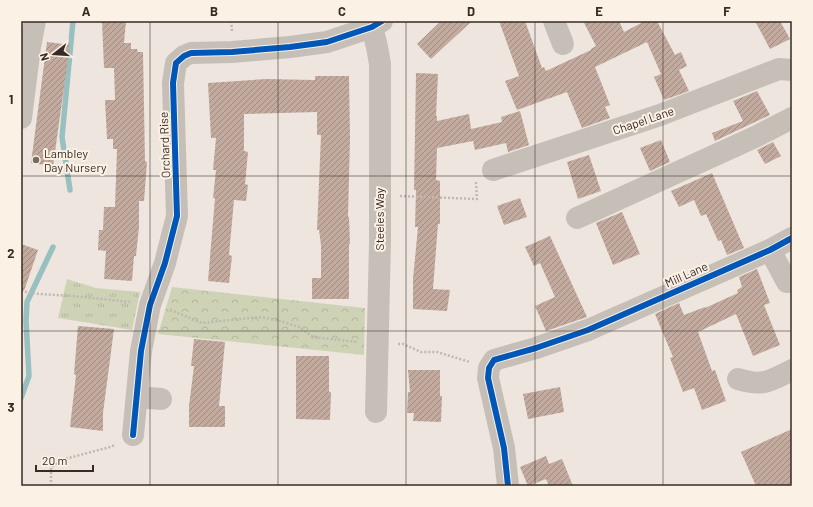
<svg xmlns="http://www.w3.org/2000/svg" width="813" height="507" font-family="Barlow,sans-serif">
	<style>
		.grass { fill: url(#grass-tufts) }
		.park { fill: url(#park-crowns) }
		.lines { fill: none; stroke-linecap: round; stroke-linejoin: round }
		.stream { stroke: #99c0c1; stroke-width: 5.5 }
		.building { fill: url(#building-hatch) }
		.path { stroke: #bfb7b0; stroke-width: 2.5; stroke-dasharray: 2 2; stroke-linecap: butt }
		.minor { stroke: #c6bfb8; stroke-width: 22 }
		.cycleway-casing { stroke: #fbf1e5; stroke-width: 8 }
		.cycleway { stroke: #0057b8; stroke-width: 6 }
		.grid { fill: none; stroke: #372b26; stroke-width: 1; stroke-opacity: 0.55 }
		.poi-dot { fill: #776c66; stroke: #fbf1e5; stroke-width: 1.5 }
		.labels { text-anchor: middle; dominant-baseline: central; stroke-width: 4; stroke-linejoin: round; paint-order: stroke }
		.street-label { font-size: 12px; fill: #372b26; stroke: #fbf1e5 }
		.poi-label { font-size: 12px; fill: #372b26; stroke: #fbf1e5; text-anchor: start }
		.neatline { fill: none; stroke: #372b26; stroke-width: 1.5 }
		.grid-label { font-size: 13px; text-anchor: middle; font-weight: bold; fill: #372b26 }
	</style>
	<defs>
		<pattern id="grass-tufts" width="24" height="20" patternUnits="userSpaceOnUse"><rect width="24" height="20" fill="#ced3b6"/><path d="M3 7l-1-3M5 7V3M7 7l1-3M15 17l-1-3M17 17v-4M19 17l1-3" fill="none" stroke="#b2b59c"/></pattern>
		<pattern id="park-crowns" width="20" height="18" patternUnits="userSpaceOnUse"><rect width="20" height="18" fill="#ced3b6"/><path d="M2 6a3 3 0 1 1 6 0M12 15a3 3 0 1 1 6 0" fill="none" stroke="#b2b59c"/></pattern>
		<pattern id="building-hatch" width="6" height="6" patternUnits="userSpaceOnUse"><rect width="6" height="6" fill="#c3aa9e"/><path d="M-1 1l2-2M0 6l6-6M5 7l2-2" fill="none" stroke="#9f8b81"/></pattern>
	</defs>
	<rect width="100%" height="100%" fill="#eee6de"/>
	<polygon class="grass" points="67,279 96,288 140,292 132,330 58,318"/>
	<polygon class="park" points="172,287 365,308 364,355 158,334"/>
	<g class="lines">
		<g class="stream">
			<polyline points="70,190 62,137 73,21"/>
			<polyline points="21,398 29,376 26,321 27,302 53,247"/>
		</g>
	</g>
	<g class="building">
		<polygon points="102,21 126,21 124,43 131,43 131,49 137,49 138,52 143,52 145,161 147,162 144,201 139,201 139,227 136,256 134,256 132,281 104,279 106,251 98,250 99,230 103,230 104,207 115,207 117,149 113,149 113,139 107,139 105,100 115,100 114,68 104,68"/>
		<polygon points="441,21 472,21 431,59 417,44"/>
		<polygon points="499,21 525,21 542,68 544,67 546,71 591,50 591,49 596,46 583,21 619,21 624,32 645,21 657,21 675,55 681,52 687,66 679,70 689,91 664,100 654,77 661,74 647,42 595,67 610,105 605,107 610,118 582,128 567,92 517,110 505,81 519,76"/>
		<polygon points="755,21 780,21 790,39 770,49"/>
		<polygon points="47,42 70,45 53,166 31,163"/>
		<polygon points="416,73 438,74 436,116 437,116 437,121 469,114 471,129 502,122 501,117 520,111 529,145 508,152 506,143 475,150 473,141 437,148 436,180 440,181 440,224 438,224 433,289 450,290 447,311 413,309 413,279 418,227 415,227 416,190 414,190"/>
		<polygon points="315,76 349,76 350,138 348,217 349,217 350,244 349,244 349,299 312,299 312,278 321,278 321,245 319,230 317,230 321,135 317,135 317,112 244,114 244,151 248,152 245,184 248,185 246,201 234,200 229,255 232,256 229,283 208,281 215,198 213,198 216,170 213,170 216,138 211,138 208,83 266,79 315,80"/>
		<polygon points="757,91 770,115 715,141 712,133 743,121 733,101"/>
		<polygon points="661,140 670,162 650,171 640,148"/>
		<polygon points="773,142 781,156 765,164 757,150"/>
		<polygon points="589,155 601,191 578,199 567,162"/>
		<polygon points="712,173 744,248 727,255 721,240 718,241 706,214 701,216 694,200 679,207 671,191"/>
		<polygon points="520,198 527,217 504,225 497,206"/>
		<polygon points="622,212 640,254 613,265 596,223"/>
		<polygon points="550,236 587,317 546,331 535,306 555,297 540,263 534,266 525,247"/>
		<polygon points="21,244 38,250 24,291 21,290"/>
		<polygon points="757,269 770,303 764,305 780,345 753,356 736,314 698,332 712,371 715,370 726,401 702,410 694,388 683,392 670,358 673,357 655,314 679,303 684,315 705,307 705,308 738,293 737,290 742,287 739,277"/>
		<polygon points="78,326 114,329 103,413 103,431 70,427 76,375 74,374"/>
		<polygon points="194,339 225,342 219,406 225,406 225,427 189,427 189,406 194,366 191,366"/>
		<polygon points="296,356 329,356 329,392 331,392 330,420 296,419"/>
		<polygon points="408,370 440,370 440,396 442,396 441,422 413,421 414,413 407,413 408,392 410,392"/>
		<polygon points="560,387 564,412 528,419 523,394"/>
		<polygon points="792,429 792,486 756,486 741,452"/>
		<polygon points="546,456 549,464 562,459 573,486 549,486 546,479 528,486 520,467"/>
	</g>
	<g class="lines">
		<g class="path">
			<polyline points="231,21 232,31"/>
			<polyline points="400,196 477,199 476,182"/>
			<polyline points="21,291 39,294 72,296 130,302"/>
			<polyline points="170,310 202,323 259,317 277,320 299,327 313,337 357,342"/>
			<polyline points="398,344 403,344 421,352 437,352 470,362"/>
			<polyline points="51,486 51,467 65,459 110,447 115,445"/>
		</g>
		<g class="minor">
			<polyline points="554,21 563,44"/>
			<polyline points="372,27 377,47 380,64 380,242 376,412"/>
			<polyline points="21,118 30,47 35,21"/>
			<polyline points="493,170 660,115 779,69 792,70"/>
			<polyline points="577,218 755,137 792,118"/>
			<polyline points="770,250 787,282"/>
			<path d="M738,379c25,8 32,2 54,-9"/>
			<polyline points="137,397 161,399"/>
			<polyline points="133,435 141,351 150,305 165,263 177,216 173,83 176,63 184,56 191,53 232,52 290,47 327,42 372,27 382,21"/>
			<polyline points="508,486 504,448 488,378 489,368 494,360 536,348 588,330 770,250 792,238"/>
		</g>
		<g class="cycleway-casing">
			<g id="cycleway">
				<polyline points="133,435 141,351 150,305 165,263 177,216 173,83 176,63 184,56 191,53 232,52 290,47 327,42 372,27 382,21"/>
				<polyline points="508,486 504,448 488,378 489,368 494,360 536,348 588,330 770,250 792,238"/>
			</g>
		</g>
		<use href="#cycleway" class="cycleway"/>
	</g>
	<path class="grid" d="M150,21v465M278,21v465M406,21v465M535,21v465M663,21v465M21,176h771M21,331h771"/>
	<circle class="poi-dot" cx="36" cy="160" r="4"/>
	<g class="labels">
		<g class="street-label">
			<text transform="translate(643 120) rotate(-19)">Chapel Lane</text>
			<text transform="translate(164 145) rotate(-92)">Orchard Rise</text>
			<text transform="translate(379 219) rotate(-90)">Steeles Way</text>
			<text transform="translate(686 274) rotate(-24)">Mill Lane</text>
		</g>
		<g class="poi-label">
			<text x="44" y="153">Lambley<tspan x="44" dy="14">Day Nursery</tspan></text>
		</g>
	</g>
	<rect width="813" height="507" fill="none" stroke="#fbf1e5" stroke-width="44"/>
	<g transform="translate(54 54) rotate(253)" stroke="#fbf1e5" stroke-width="3" paint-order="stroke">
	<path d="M0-3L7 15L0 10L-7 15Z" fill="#372b26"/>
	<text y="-6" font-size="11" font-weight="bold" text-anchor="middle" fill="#372b26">N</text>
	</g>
	<path d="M36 465v6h57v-6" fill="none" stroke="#372b26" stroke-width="2"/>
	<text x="42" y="465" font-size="12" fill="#372b26" stroke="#fbf1e5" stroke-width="3" paint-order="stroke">20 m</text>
	<rect x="22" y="22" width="769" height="463" class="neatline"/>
	<g class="grid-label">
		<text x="86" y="16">A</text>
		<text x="214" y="16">B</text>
		<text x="342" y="16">C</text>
		<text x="471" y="16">D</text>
		<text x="599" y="16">E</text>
		<text x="727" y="16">F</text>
		<text x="11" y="104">1</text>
		<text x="11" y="258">2</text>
		<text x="11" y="412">3</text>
	</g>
</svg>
